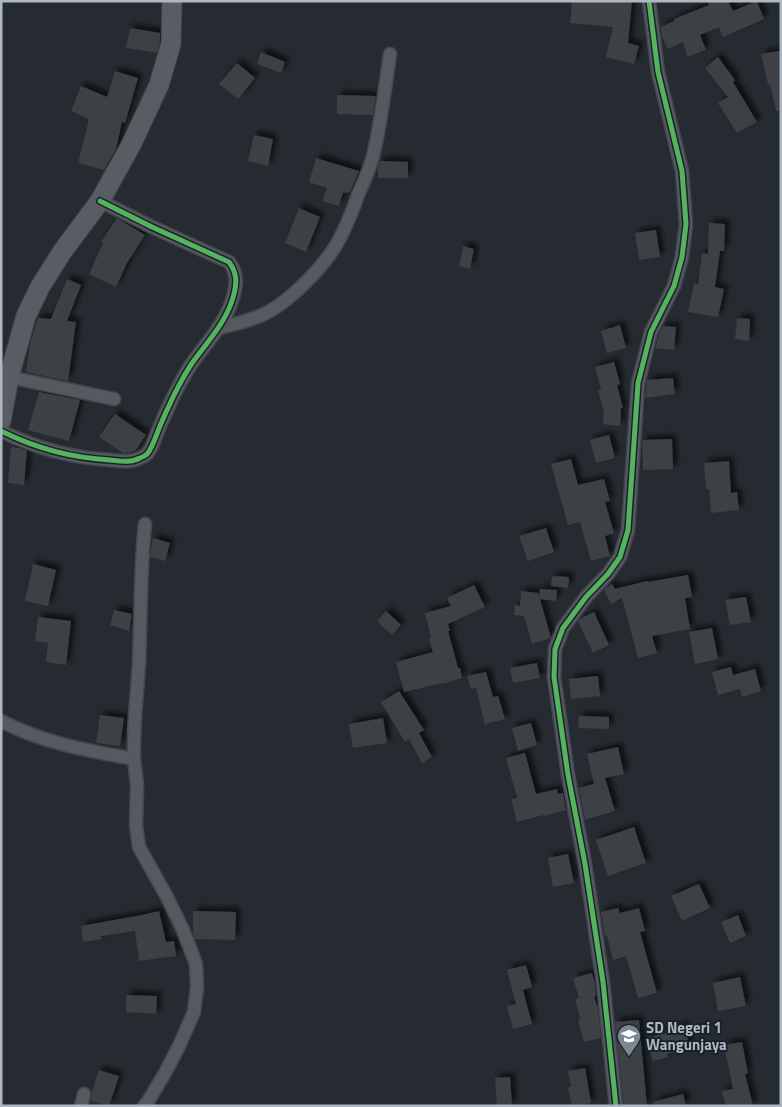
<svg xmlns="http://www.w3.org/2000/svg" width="782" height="1107" font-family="'Titillium Web',sans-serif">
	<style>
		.building { fill: #3c4145; filter: url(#shadow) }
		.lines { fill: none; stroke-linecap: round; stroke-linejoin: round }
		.minor-casing { stroke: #42474b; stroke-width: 15 }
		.secondary-casing { stroke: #42474b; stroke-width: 21 }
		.minor { stroke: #545a5f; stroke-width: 12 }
		.secondary { stroke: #585d64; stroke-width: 19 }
		.cycleway-casing { stroke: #19222a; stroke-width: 8 }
		.cycleway { stroke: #56b35d; stroke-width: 5 }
		.labels { text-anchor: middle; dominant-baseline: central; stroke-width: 4; stroke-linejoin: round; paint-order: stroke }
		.poi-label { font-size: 15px; font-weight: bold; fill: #adb8c3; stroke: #19222a; text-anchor: start }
	</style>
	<defs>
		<filter id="shadow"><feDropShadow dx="4.5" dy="-4.5" stdDeviation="2.5" flood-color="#0009"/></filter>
	</defs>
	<rect width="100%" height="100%" fill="#252b30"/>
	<g class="building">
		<polygon points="572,1 632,1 628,43 639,46 634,64 606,57 613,27 570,23"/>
		<polygon points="707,1 728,1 733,11 757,1 764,19 723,37 719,27 700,35 706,50 688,57 683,42 668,49 662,36 661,27 674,21 674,19 709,5"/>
		<polygon points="130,28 160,33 160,42 157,53 126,48"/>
		<polygon points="779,51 781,59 781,111 776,111 770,84 768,84 761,54"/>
		<polygon points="261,52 285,62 281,73 257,64"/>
		<polygon points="718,57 735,80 733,82 757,122 737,133 718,103 728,97 705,68"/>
		<polygon points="237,63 255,78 238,99 219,84"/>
		<polygon points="115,71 138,78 125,123 122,122 116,149 104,170 78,163 89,119 71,111 81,86 107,97"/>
		<polygon points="337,95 376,96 373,115 337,114"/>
		<polygon points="254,135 273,139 268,166 248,161"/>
		<polygon points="316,158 359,171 350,192 343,193 339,206 322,201 327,188 309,182"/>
		<polygon points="380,161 408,162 408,178 378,178 378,168"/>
		<polygon points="299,208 320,217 306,252 285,243"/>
		<polygon points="117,218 145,235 127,263 116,287 89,274 103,243 101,242"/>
		<polygon points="709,223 725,224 724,251 720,251 715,287 724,289 718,317 688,312 694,283 698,284 702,253 708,254"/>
		<polygon points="656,230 660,257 639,260 635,233"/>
		<polygon points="463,246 474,249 470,269 459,266"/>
		<polygon points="67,279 81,285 67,321 76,322 68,381 26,372 30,344 37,320 38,318 51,319"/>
		<polygon points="737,318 750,319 749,341 735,339"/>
		<polygon points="620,325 626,348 607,353 601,331"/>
		<polygon points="663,326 676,327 674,350 655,348 659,335"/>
		<polygon points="614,362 620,384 617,385 623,408 621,408 620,426 603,424 604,412 598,390 601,389 595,367"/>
		<polygon points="673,378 675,394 645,398 647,380"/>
		<polygon points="39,392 80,400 69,441 28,430"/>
		<polygon points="115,414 146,435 135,451 123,453 99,437"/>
		<polygon points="609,435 615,458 596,463 590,440"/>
		<polygon points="672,439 673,469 643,470 642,440"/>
		<polygon points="11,447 20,448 27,451 24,485 8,483"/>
		<polygon points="571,459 578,485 604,479 610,501 605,502 614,533 605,536 610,556 591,561 580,522 568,525 551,464"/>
		<polygon points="729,461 731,493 737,492 739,510 711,513 709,489 706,489 704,463"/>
		<polygon points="546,528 554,552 528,561 519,536"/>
		<polygon points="153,538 170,543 165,561 150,557"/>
		<polygon points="33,564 56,570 48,606 25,601"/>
		<polygon points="688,575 692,597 685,598 690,629 652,636 657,653 638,658 622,598 611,604 604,590 607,587 612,584 615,589 647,581 648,582"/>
		<polygon points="552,576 569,577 568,588 551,586"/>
		<polygon points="474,585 485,607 448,624 450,631 448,631 458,668 460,668 462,678 442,684 442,683 404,692 396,662 433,652 429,638 431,637 425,613 451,606 447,598"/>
		<polygon points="540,589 557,590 556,601 540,599 551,638 532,644 524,616 514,615 515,605 520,606 521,591 538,593 539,596"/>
		<polygon points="746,597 751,622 730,625 725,600"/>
		<polygon points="114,610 132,614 129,631 110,625"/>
		<polygon points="386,611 401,625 392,635 377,621"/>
		<polygon points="594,612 609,645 593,653 578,621 580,619"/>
		<polygon points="38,617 71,621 66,665 46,662 48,643 35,641"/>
		<polygon points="712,628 718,659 695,664 689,632"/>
		<polygon points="537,663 540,678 513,683 510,668"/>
		<polygon points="731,667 733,675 755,669 761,691 742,697 740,689 718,695 712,672"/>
		<polygon points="486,672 493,697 498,696 505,719 485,724 476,688 471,689 467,676"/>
		<polygon points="598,676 600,696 571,699 569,679"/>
		<polygon points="399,691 424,730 419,733 432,757 422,763 409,739 405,742 381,702"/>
		<polygon points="100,715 124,718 120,746 96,743"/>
		<polygon points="579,716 609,717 609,729 578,728"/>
		<polygon points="383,718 387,743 353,748 349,724"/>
		<polygon points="531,723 537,745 518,751 512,728"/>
		<polygon points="618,747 624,774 605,778 615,811 585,820 579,788 594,784 587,754"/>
		<polygon points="525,753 536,794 557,789 558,794 563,793 566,810 544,816 543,815 517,822 511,799 517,798 506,758"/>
		<polygon points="634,827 646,863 608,876 596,840"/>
		<polygon points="568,854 574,883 553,887 548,858"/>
		<polygon points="699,884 710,908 682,921 671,896"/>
		<polygon points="618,908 620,913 639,908 645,931 640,932 657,993 638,998 626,956 613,960 607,935 605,936 601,912"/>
		<polygon points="159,911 166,942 174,941 176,956 139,961 135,931 101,936 102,939 83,942 81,926 142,915"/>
		<polygon points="193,911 236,912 235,940 195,939 193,934"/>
		<polygon points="738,915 746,936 730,943 721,922"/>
		<polygon points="526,965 532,987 523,990 532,1024 513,1029 507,1006 516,1004 507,970"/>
		<polygon points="592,973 595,983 596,996 594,997 598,1008 601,1038 584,1042 578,1020 580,1019 575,999 579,998 573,978"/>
		<polygon points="740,977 746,1006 718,1011 713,983"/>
		<polygon points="126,995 157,996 156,1014 126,1012"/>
		<polygon points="639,1020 647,1106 624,1106 615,1022"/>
		<polygon points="684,1025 690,1048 667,1054 668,1057 653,1061 647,1038 666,1033 665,1031"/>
		<polygon points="742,1042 748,1073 745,1074 753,1106 726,1106 722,1091 733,1089 724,1045"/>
		<polygon points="585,1068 591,1103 572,1106 568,1087 571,1087 568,1071"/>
		<polygon points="99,1070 119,1076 109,1106 91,1101 92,1091"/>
		<polygon points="510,1077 512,1105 497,1106 495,1078"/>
		<polygon points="683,1094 686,1106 653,1106 653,1102"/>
	</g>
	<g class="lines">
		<g class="minor-casing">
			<g id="minor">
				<path d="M218,328c15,-3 30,-7 44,-13 27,-12 65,-51 78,-77 7,-14 13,-28 18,-43 5,-12 12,-26 15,-39 8,-33 12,-68 17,-102"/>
				<polyline points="9,377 114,399"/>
				<path d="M1,431c34,17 72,27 109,29 10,1 21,3 30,-2 3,-1 5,-2 7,-4 6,-7 9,-19 13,-28 4,-10 9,-20 14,-31 6,-12 13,-25 21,-36 15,-20 33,-40 39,-65 3,-12 3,-21 -5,-32l-77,-35 -52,-26"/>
				<path d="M1,721c42,22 88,30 133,38 -1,-32 3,-64 5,-96 2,-47 1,-93 6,-139"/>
				<polyline points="134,759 137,785 136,825 139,847 167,897 183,930 196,964 197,987 194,1012 179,1046 165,1073 147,1103 144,1106"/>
				<polyline points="81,1106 84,1094"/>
				<polyline points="616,1106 603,982 585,864 568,775 554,677 555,649 563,628 586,597 608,574 620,557 628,530 638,383 651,332 674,286 682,257 686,224 682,171 658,72 649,1"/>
			</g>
		</g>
		<g class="secondary-casing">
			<polyline id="secondary" points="1,421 9,377 26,316 40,287 62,252 100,201 132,143 159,85 171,44 172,1"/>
		</g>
		<use href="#minor" class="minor"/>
		<use href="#secondary" class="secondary"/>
		<g class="cycleway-casing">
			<g id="cycleway">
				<path d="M1,431c34,17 72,27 109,29 10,1 21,3 30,-2 3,-1 5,-2 7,-4 6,-7 9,-19 13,-28 4,-10 9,-20 14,-31 6,-12 13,-25 21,-36 15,-20 33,-40 39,-65 3,-12 3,-21 -5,-32l-77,-35 -52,-26"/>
				<polyline points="616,1106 603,982 585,864 568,775 554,677 555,649 563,628 586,597 608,574 620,557 628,530 638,383 651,332 674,286 682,257 686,224 682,171 658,72 649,1"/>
			</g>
		</g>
		<use href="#cycleway" class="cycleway"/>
	</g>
	<defs>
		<g id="school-pin" transform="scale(1.25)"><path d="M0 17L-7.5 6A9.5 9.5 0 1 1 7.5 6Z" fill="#7d8790" stroke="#19222a"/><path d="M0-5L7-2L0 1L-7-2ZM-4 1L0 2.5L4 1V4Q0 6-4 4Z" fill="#fff"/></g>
	</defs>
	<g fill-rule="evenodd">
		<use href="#school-pin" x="629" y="1036"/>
	</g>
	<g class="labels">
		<g class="poi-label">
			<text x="646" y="1027">SD Negeri 1<tspan x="646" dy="17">Wangunjaya</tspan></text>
		</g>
	</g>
	<rect width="782" height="1107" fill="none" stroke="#adb8c3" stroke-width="5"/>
</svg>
